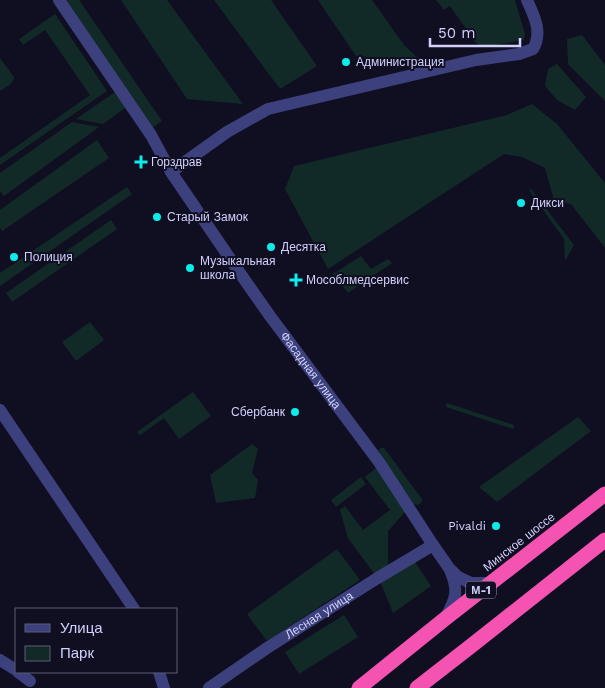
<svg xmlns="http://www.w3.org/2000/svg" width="605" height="688" font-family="'Work Sans',sans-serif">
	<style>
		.green { fill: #122a27 }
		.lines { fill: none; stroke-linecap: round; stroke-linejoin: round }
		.minor { stroke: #3c407d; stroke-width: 12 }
		.highway { stroke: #f553b1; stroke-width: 15 }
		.poi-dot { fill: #0eebeb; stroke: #100e21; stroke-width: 2 }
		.labels { text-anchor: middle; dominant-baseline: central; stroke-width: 4; stroke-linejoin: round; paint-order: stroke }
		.shield { fill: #100e21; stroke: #9796ba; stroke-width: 1 }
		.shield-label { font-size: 11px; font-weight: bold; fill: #d1d1fc }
		.poi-label { font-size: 12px; fill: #d1d1fc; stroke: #100e21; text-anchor: start }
		.street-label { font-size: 12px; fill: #d1d1fc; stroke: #100e21 }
	</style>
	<rect width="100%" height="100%" fill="#100e21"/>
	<g class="green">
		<polygon points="64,0 79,0 162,121 152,128"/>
		<polygon points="121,0 167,0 243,104 187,99"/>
		<polygon points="214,0 271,0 317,66 280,89"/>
		<polygon points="318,0 372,0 404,45 421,61 356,56"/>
		<polygon points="436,0 515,0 525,34 524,40 483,47 476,43 450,6 444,10"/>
		<polygon points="55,14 107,91 0,165 0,158 90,95 45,30 23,45 19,39"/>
		<polygon points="582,35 605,65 605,101 568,64 567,39"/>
		<path d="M0,58l14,19c0,7 -9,10 -14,14z"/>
		<polygon points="557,64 586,97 575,110 557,100 545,86 548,69"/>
		<polygon points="118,90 128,106 103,124 76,119"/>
		<polygon points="532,104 557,124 605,183 605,248 571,204 554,200 545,168 522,157 504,154 328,269 285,189 294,166 507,115"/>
		<polygon points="72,122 99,127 4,196 0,191 0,173"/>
		<polygon points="97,140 109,158 2,231 0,228 0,210"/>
		<polygon points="127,187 132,194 0,286 0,273"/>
		<polygon points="531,189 574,245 565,261 564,239 529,190"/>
		<polygon points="111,220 117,229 12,302 6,293"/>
		<polygon points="361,256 371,269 388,259 392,263 348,293 333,274"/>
		<polygon points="90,322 104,340 76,361 62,342"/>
		<polygon points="193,392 211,416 179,439 164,418 140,435 137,432"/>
		<polygon points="447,403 514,425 513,429 446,407"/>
		<polygon points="578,417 591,431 497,502 479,487"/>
		<polygon points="252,444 258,449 252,473 258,480 255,498 216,503 210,475"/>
		<polygon points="381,448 384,448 422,499 422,502 418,505 413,504 378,450"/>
		<polygon points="376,468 406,511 388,531 388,568 376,576 348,538 340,510 345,506 363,530 390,510 365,477"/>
		<polygon points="361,477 366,484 336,507 331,500"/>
		<polygon points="337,549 360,580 267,641 247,614"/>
		<polygon points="415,562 431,586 393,613 380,581"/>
		<polygon points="344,615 358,637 299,674 285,652"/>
	</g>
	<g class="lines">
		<g class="minor">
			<path id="s1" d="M59,0l92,135 20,37 73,107 26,37 109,146 54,83 16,23 9,9 13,6h20"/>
			<path d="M171,172l56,-40 41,-23 208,-49 43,-6 14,-5c10,-17 1,-33 -6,-49"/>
			<polyline points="0,410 134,609"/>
			<path d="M446,617c10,-19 13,-26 4,-47"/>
			<polyline points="0,660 16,670"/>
			<polyline points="18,672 30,681"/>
			<polyline points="159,672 164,688"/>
			<path id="s2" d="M209,688l58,-40 109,-69 57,-34"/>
		</g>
		<g class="highway">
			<polyline points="359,688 446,618 605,494"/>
			<polyline points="417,688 471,646 605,540"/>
		</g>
	</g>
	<g class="poi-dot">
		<circle cx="346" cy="62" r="5"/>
		<path d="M138.5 154.5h5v5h5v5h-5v5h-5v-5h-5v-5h5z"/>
		<circle cx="521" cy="203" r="5"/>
		<circle cx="157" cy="217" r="5"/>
		<circle cx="271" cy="247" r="5"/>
		<circle cx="14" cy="257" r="5"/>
		<circle cx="190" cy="268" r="5"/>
		<path d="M293.5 272.5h5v5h5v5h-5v5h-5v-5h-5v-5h5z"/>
		<circle cx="295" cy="412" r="5"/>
		<circle cx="496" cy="526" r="5"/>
	</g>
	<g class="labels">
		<rect class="shield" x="466" y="581.5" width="30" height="17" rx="4"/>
		<g class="shield-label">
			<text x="481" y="590">М-1</text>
		</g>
		<g class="poi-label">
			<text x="356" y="62">Администрация</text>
			<text x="151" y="162">Горздрав</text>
			<text x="531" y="203">Дикси</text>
			<text x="167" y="217">Старый Замок</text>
			<text x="281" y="247">Десятка</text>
			<text x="24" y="257">Полиция</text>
			<text x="200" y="261">Музыкальная<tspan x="200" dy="14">школа</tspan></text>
			<text x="306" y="280">Мособлмедсервис</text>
			<text x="285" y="412" text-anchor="end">Сбербанк</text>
			<text x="486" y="526" text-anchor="end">Pivaldi</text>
		</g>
		<g class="street-label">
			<text stroke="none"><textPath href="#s1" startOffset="448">Фасадная улица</textPath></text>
			<text transform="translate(519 542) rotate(-38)">Минское шоссе</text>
			<text stroke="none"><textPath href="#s2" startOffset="132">Лесная улица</textPath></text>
		</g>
	</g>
	<rect x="15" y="608" width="162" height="65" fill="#100e21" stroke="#5d5c79"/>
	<rect x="25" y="624" width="25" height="8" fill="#3c407d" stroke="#5d5c79"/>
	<text x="60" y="633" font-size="15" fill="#d1d1fc">Улица</text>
	<rect x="25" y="646" width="25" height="15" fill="#122a27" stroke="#5d5c79"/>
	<text x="60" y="658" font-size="15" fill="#d1d1fc">Парк</text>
	<path d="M430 38v8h90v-8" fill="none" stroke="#d1d1fc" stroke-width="2.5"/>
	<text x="438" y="38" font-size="15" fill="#d1d1fc" stroke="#100e21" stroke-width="4" paint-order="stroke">50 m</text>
</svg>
